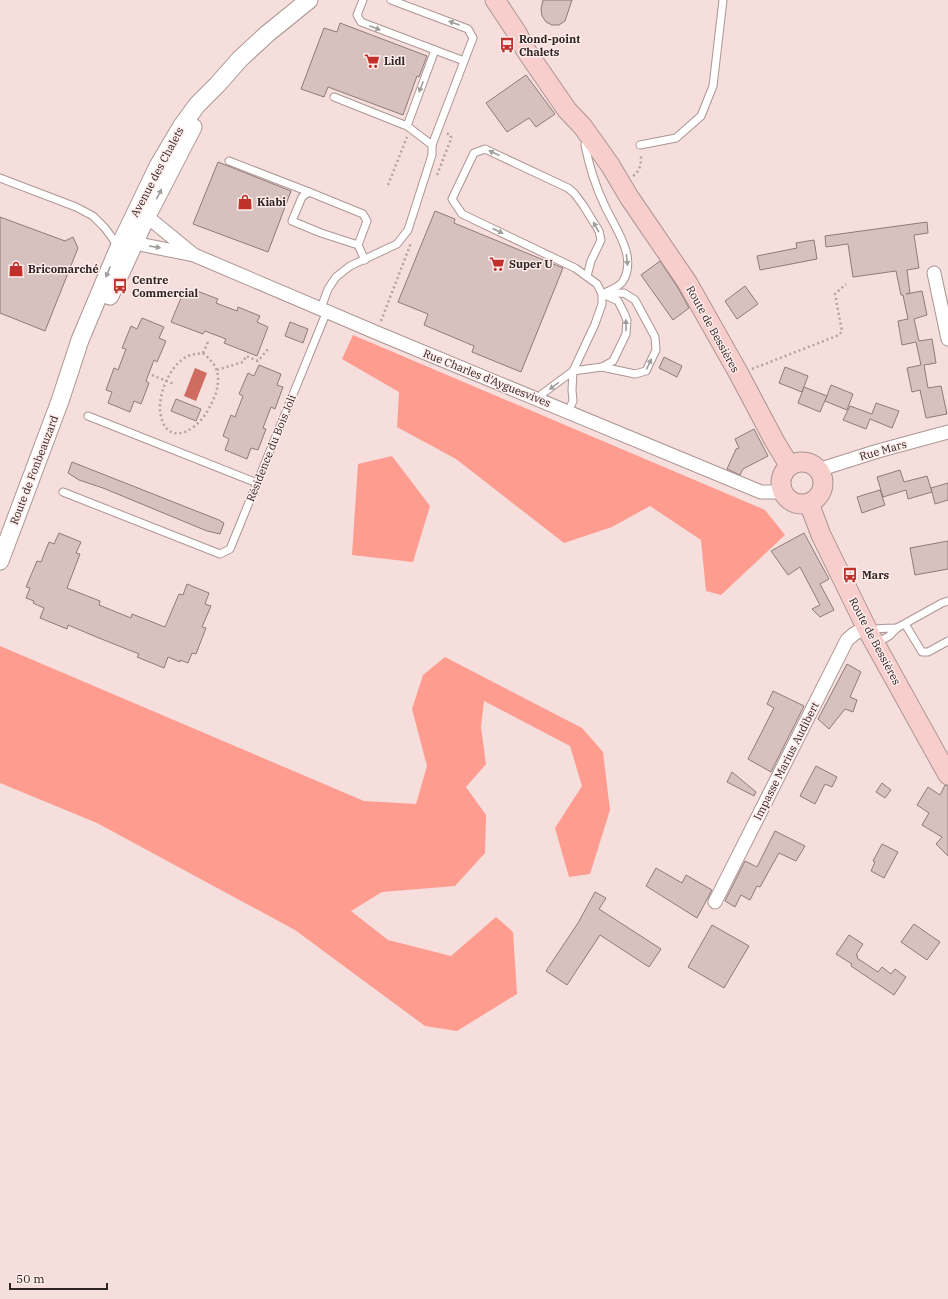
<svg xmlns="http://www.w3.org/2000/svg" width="948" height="1299" font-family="'IBM Plex Serif',serif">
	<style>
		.green { fill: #fe9c90 }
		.water { fill: #cf6b60 }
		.building { fill: #d7c1be; stroke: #8f7b78 }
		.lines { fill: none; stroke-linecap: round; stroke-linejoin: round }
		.service-casing { stroke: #ab9693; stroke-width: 9 }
		.minor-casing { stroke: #ab9693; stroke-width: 15 }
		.tertiary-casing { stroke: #ab9693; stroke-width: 19 }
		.secondary-casing { stroke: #ab9693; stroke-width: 21 }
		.path { stroke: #b5a2a0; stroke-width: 2.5; stroke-dasharray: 2 3; stroke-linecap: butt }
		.service { stroke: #fff; stroke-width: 7 }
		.minor { stroke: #fff; stroke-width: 13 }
		.tertiary { stroke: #fff; stroke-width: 17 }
		.secondary { stroke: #f7cecb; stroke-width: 19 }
		.oneway { fill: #a09d9c }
		.labels { text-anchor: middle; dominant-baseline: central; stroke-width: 3; stroke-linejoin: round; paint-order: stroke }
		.poi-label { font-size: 11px; font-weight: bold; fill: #2d2524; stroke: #ffecea; text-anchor: start }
		.street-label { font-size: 11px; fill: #2d2524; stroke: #ffecea }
	</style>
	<rect width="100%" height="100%" fill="#f5dedb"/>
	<g class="green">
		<polygon points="353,335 765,510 785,535 721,595 706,591 701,540 650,506 612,527 564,543 456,459 397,427 399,392 342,359"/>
		<polygon points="392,456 430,506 413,562 352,555 358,464"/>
		<polygon points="0,646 364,801 416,804 427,766 412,709 423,675 445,657 582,728 603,752 610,810 590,874 569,877 555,828 582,786 570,746 484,701 481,727 486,764 466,787 486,815 485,853 455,886 382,892 351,911 388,940 451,956 496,917 513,932 517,994 457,1031 425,1026 295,930 97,823 0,783"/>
	</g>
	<polygon class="water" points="195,368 207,373 196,401 184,396"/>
	<g class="building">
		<polygon points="543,0 572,0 565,21 559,25 552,25 546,22 542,16 541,9"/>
		<polygon points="340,23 427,56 419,77 417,76 403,115 328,87 324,97 301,89 324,28 337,32"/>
		<polygon points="526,75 555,114 536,127 529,118 507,132 486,103"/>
		<polygon points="218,162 291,191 268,252 193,224"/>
		<polygon points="435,211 455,219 454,223 563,268 521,372 472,352 474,346 424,325 428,314 398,302"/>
		<polygon points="0,217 65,241 73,237 78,248 45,331 0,313"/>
		<polygon points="927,222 928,233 914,235 919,268 907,270 910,293 906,294 922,291 927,315 914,319 919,341 932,339 936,363 924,365 928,388 941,386 947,414 926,418 920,390 912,392 907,368 921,365 916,342 902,345 898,321 908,319 903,295 901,295 896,271 853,277 848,244 826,247 825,236"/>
		<polygon points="814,240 817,259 760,270 757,256 797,248 796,243"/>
		<polygon points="660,261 678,288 689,308 673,320 641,275"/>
		<polygon points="745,286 758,304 737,319 725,301"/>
		<polygon points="197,291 218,299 216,303 237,311 238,307 260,316 257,322 268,327 257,356 224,343 226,339 205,331 203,334 171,322 183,293 194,297"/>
		<polygon points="142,318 164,327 159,338 166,341 157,362 154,360 146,381 149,383 141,404 134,401 130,412 108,403 112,392 106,390 114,368 118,370 126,349 122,348 131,326 137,329"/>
		<polygon points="290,322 308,329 303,343 285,336"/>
		<polygon points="664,357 682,366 677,377 659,368"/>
		<polygon points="259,365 281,374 277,385 283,387 275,409 271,407 263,428 266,429 258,450 251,448 247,459 225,450 229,439 223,436 231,415 235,417 243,396 239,394 248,373 254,376"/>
		<polygon points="785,367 808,376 802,392 779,383"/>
		<polygon points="831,385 853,394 847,410 825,401"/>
		<polygon points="804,387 827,396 820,412 798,403"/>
		<polygon points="176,399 201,409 196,421 171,411"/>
		<polygon points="876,403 899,411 892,428 870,419 866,429 843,420 850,406 872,414"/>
		<polygon points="754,429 768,456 743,469 740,475 727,469 736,449 739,448 735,439"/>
		<polygon points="72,462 219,520 224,523 220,534 207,531 103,488 79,480 68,473"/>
		<polygon points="900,470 904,482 927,476 932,492 908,499 906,490 883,497 877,477"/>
		<polygon points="948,483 948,500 935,504 931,488"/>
		<polygon points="880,490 885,505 862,513 857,497"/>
		<polygon points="59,533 81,542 76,553 80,554 67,588 100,601 99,605 131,618 132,614 165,627 179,594 183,595 187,584 209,593 205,604 211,606 202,627 206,628 196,654 192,653 188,663 180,660 180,662 168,657 164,668 137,657 139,654 99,638 68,625 67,629 40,618 44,608 33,603 34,601 26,598 30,588 26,587 37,561 41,562 49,542 54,544"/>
		<polygon points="804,533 829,579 820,584 834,610 820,617 812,609 820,605 800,567 788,575 771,551"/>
		<polygon points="948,541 948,569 915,575 910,548"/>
		<polygon points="847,664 861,672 850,697 857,700 853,712 845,709 829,729 818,719"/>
		<polygon points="773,691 804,706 771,772 748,759 774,708 767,704"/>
		<polygon points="816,766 837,777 832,787 825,784 815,804 800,796"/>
		<polygon points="732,772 756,792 754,796 727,782"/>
		<polygon points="882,783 891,790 885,798 876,792"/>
		<polygon points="945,785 948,786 948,856 936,844 942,837 922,825 929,813 917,805 928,787 940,795"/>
		<polygon points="775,831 805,846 796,861 779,853 760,887 757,886 750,900 741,895 735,907 725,901 745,861 757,867"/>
		<polygon points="882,844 898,852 884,878 871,871 875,862 873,861"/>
		<polygon points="656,868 682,883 686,875 712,890 697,918 646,886"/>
		<polygon points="595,892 606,898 599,909 661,949 649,967 600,935 567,985 546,971 578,923"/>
		<polygon points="914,924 940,942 927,960 901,942"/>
		<polygon points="712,925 749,946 724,988 688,967"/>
		<polygon points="849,935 863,944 856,955 858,956 857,958 878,972 882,967 891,974 895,969 906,977 894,995 851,966 852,964 836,954"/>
	</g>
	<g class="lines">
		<g class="service-casing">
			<g id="service">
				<polyline points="363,0 357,15 361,22 464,61"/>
				<polyline points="391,0 468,29 473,38 432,145 407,126 435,50"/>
				<polyline points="334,97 407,126"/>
				<path d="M585,145c4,20 10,40 19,59 10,23 34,52 19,77 -3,6 -15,10 -21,13"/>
				<polyline points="640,145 676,138 701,116 713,86 723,0"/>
				<polyline points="229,161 309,192"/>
				<polyline points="0,178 76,207 93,216 105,228 118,246"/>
				<polyline points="358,245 367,221 363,214 309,192 302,197 292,221 321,233 358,245 365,260"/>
				<polyline points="321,308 328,289 336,277 350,266 397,244 408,230 432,155 432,145"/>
				<polyline points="602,367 635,374 646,371 656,350 655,337 635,300 624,293 605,294"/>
				<polyline points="573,371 595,324 602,304 602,294 597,284 575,268 462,214 452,199 474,153 485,149 568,188 574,193 583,205 599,231 601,240 591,261 587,276"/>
				<polyline points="573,371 602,367 613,361 626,334 627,320 624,313 618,301 603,294"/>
				<polyline points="540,400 542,394 573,371 572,390 573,401 568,412"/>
				<polyline points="88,416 257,483"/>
				<polyline points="63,492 220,554 230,549 327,311"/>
				<polyline points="905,624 922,652 928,652 948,641"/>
				<polyline points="897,628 942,603 948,601"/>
				<path d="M870,631c8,-4 18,-2 27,-3l-8,8 -12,7"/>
			</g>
		</g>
		<g class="minor-casing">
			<g id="minor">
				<polyline points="194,255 150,219 146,218 130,224 136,242 144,245 194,255 382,335 761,492 782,492"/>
				<polyline points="934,273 948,339"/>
				<polyline points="818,470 878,451 948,432"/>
				<polyline points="715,902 847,640 854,634 866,627"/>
			</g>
		</g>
		<g class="tertiary-casing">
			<g id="tertiary">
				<polyline points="110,296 146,218 193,127"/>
				<polyline points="0,561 60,401 80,340 119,247 158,166 181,127 197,105 217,85 240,59 267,34 309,0"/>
			</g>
		</g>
		<g class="secondary-casing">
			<g id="secondary">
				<polyline points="495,0 517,33 525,49 567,110 583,127 610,165 629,197 687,282 739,374 775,442 789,465"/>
				<circle cx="802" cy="483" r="21"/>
				<polyline points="809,503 821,535 868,631 948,775"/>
			</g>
		</g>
		<g class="path">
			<polyline points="437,175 451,139 451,135 445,133"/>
			<path d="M633,176c8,-6 8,-13 8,-22"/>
			<polyline points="388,185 407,137"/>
			<polyline points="381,321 411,243"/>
			<path d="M203,353c14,12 18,21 13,40 -5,13 -12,27 -24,35 -18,12 -30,3 -32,-18 -1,-17 9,-41 23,-51 6,-5 13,-5 20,-6z"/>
			<polyline points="203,353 208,342"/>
			<polyline points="752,369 839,335 842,331 835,294 846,284"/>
			<polyline points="217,370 243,362 246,356 258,361 268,349"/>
			<polyline points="152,375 174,384"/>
		</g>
		<use href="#service" class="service"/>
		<use href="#minor" class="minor"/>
		<use href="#tertiary" class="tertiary"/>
		<use href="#secondary" class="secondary"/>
	</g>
	<defs><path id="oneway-solid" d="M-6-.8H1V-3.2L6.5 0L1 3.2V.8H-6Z"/></defs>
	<g class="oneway">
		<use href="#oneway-solid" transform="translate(454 23) rotate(-160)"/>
		<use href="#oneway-solid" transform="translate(375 28) rotate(21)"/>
		<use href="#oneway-solid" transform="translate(421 87) rotate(111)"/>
		<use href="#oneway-solid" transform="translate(494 153) rotate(-155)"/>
		<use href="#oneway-solid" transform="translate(159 194) rotate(-63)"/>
		<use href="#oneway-solid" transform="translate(596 227) rotate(-119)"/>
		<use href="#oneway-solid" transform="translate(498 231) rotate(25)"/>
		<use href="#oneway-solid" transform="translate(155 247) rotate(9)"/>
		<use href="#oneway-solid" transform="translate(627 260) rotate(84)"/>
		<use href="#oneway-solid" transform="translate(108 272) rotate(113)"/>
		<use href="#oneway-solid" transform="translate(626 325) rotate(-91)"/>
		<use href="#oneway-solid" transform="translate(649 364) rotate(-65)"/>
		<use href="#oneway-solid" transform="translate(554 386) rotate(143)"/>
	</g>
	<defs>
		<g id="bus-bare" transform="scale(1.2)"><path d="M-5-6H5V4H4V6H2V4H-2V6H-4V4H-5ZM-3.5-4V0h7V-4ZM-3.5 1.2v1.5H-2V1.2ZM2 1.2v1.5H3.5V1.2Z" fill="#c0312c" stroke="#ffecea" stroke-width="2.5" paint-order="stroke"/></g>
		<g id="supermarket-bare" transform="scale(1.2)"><path d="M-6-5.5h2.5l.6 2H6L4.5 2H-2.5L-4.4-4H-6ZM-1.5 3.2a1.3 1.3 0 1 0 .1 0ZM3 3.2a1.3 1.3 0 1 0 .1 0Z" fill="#c0312c" stroke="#ffecea" stroke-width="2.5" paint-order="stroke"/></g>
		<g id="shop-bare" transform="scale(1.2)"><path d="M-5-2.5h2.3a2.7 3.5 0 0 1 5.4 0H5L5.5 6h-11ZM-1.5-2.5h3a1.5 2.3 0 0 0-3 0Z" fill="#c0312c" stroke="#ffecea" stroke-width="2.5" paint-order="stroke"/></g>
	</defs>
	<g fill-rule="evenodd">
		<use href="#bus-bare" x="507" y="45"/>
		<use href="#supermarket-bare" x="372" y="61"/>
		<use href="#shop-bare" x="245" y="202"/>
		<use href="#supermarket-bare" x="497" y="264"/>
		<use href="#shop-bare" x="16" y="269"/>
		<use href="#bus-bare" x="120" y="286"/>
		<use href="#bus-bare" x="850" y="575"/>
	</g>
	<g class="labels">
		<g class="poi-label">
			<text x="519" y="39">Rond-point<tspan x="519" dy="13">Chalets</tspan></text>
			<text x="384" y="61">Lidl</text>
			<text x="257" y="202">Kiabi</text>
			<text x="509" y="264">Super U</text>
			<text x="28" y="269">Bricomarché</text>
			<text x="132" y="280">Centre<tspan x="132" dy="13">Commercial</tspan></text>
			<text x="862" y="575">Mars</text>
		</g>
		<g class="street-label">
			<text transform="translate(157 172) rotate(-62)">Avenue des Chalets</text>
			<text transform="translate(713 329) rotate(61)">Route de Bessières</text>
			<text transform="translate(487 378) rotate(22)">Rue Charles d'Ayguesvives</text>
			<text transform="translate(271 448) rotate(-68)">Résidence du Bois Joli</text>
			<text transform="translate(883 450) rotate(-16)">Rue Mars</text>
			<text transform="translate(34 470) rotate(-69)">Route de Fonbeauzard</text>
			<text transform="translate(875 641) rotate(62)">Route de Bessières</text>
			<text transform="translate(786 761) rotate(-63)">Impasse Marius Audibert</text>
		</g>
	</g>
	<path d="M10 1283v6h97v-6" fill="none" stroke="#2d2524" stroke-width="2"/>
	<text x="16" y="1283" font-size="12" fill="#2d2524" stroke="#ffecea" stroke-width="3" paint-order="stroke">50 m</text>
</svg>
